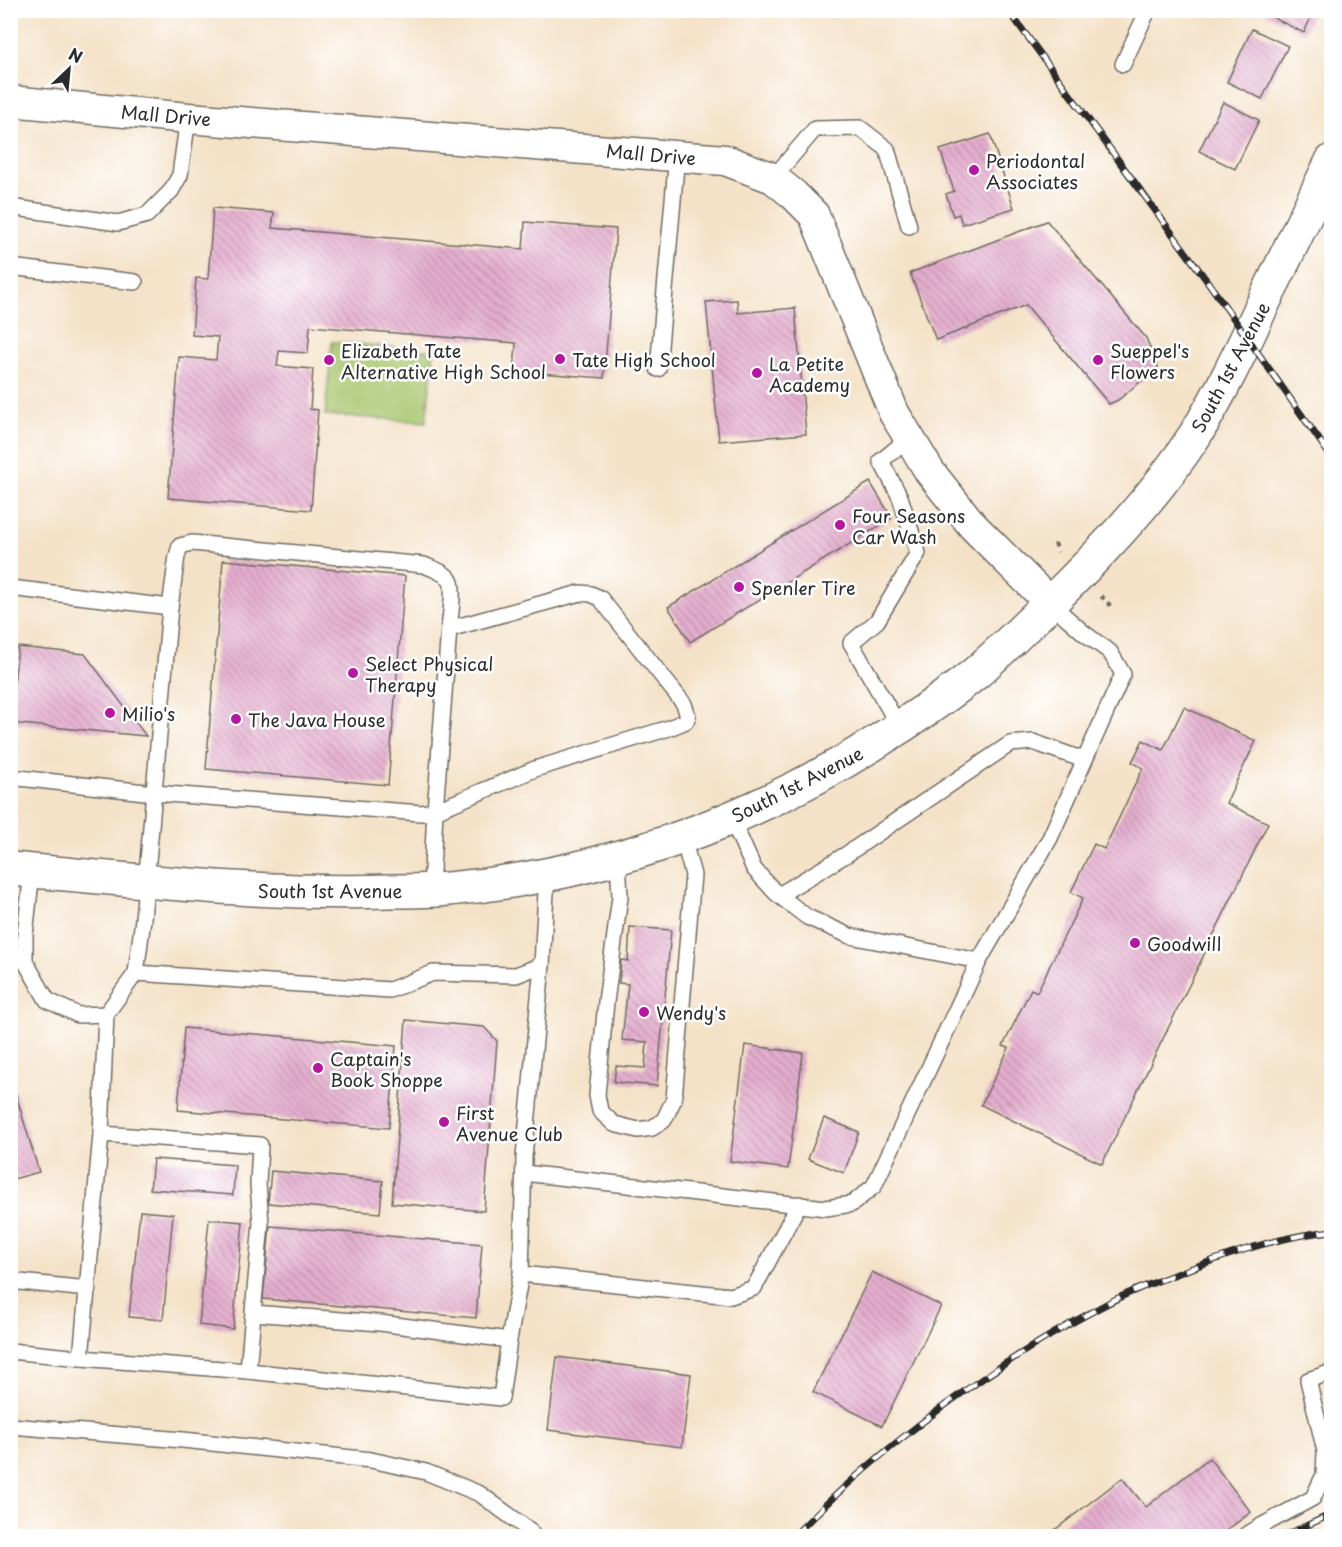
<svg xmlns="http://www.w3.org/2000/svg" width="1342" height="1547" font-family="'Playpen Sans',sans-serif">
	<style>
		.pitch { fill: #a7c56d; stroke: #69784c; stroke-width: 1.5 }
		.building { fill: url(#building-back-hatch) }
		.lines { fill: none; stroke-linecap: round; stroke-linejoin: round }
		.lane-casing { stroke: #716b62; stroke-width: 18 }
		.street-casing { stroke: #716b62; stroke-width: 33 }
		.secondary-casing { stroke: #716b62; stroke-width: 36 }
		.path { stroke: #716b62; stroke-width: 4; stroke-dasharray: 4.5 4.5; stroke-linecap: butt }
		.lane { stroke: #fff; stroke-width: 15 }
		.street { stroke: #fff; stroke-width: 30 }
		.secondary { stroke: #fff; stroke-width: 33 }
		.rail-casing { stroke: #2b2b2b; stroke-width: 7 }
		.rail { stroke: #fff; stroke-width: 4.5; stroke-dasharray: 14; stroke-linecap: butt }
		.poi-dot { fill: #b5179e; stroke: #fff; stroke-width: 2 }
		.labels { text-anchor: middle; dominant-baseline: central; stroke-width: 5; stroke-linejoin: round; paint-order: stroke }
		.street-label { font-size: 18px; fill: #2b2b2b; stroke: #fff }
		.poi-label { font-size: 18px; fill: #2b2b2b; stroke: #fff; text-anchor: start }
	</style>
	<defs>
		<pattern id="building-back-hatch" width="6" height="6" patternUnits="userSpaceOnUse" patternTransform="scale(1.5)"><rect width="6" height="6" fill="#e5aecf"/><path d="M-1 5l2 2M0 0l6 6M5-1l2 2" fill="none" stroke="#ba8ea8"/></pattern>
	</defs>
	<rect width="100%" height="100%" fill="#fff"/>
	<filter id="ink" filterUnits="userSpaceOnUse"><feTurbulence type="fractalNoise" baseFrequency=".0167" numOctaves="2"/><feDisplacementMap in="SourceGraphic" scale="12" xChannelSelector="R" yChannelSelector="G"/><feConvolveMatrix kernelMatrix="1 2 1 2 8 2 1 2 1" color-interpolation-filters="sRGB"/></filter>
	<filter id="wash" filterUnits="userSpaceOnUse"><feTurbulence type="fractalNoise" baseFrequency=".008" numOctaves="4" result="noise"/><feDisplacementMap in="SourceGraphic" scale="24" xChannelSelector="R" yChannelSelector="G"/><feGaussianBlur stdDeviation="1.35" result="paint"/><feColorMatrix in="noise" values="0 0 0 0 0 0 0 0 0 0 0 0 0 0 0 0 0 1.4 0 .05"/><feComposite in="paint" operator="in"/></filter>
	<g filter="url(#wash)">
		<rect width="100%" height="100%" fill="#f4e2c8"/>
		<polygon class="pitch" points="332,342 434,351 426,422 325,415"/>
		<g id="blocks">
			<g class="building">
				<polygon points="1268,10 1314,10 1304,33 1266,14"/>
				<polygon points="1252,29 1288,46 1262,99 1227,82"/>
				<polygon points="1223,102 1259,120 1235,169 1199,151"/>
				<polygon points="990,134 1014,208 962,224 959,214 953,216 946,194 954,191 940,150"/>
				<polygon points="213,208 274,213 272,228 523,249 525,222 616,229 604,378 514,371 516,343 310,326 308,353 279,351 277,366 313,369 310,409 318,410 311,510 168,498 179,357 216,360 218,337 192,335 196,278 208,279"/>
				<polygon points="1047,221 1146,338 1158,367 1118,400 1109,404 1026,305 936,340 910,273"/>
				<polygon points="737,300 738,313 795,308 806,434 719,441 706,302"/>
				<polygon points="870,482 892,518 690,642 668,607"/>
				<polygon points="223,560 405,576 388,785 206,769"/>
				<polygon points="18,647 85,654 146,736 10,723"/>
				<polygon points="1184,707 1256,741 1226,803 1268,823 1102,1164 981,1105 1009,1048 1003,1046 1031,989 1037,992 1083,898 1071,892 1094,844 1104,849 1143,768 1132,762 1143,740 1163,750"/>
				<polygon points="630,927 671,930 657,1086 614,1082 616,1066 645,1068 647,1042 622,1040 628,984 619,983 621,960 628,961"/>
				<polygon points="406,1020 484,1027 497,1041 484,1211 392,1203"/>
				<polygon points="184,1028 396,1046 389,1128 178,1110"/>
				<polygon points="745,1045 803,1053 788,1169 730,1161"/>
				<polygon points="10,1075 39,1172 10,1180"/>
				<polygon points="824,1118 859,1132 844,1173 808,1159"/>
				<polygon points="153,1159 235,1165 233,1195 150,1189"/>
				<polygon points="271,1171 383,1181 380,1213 268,1203"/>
				<polygon points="140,1211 173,1214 163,1320 129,1317"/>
				<polygon points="209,1219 243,1222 233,1329 199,1325"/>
				<polygon points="270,1226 482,1244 476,1318 263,1299"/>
				<polygon points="872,1272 941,1306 882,1426 813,1392"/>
				<polygon points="557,1357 691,1374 682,1447 548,1430"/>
				<polygon points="1209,1458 1251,1512 1219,1536 1047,1536 1122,1478 1146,1507"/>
			</g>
		</g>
	</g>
	<g filter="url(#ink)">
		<use href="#blocks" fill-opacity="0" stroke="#716b62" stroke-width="1.5"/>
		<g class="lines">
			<g class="lane-casing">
				<g id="lane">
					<polyline points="1123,64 1148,10"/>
					<polyline points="773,178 815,129 860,128 887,149 909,226"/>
					<polyline points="10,207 118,223 147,215 171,191 180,175 188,118"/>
					<polyline points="10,267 135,282"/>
					<polyline points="658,369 677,155"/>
					<polyline points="10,588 170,607 143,919 136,973 106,1014 78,1015 47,1000 25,961 25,935 32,871"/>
					<path d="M170,607l7,-51 3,-10 12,-3 232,22c9,4 21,7 26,15 5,7 0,39 -1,49"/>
					<polyline points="900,728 851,643 877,621 918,553 900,497 881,461 909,438"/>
					<polyline points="10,777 154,793 421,813 435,811 535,769 669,728 686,721 688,716 684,704 600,598 591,594 580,593 449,629 435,811 431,890"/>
					<polyline points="731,818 754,869 776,893 807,917 850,936 979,961"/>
					<polyline points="618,859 620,897 606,1002 597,1095 600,1111 614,1124 638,1130 652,1128 664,1120 674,1099 693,875 683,838"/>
					<polyline points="779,895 847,854 1010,744 1033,742 1084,760"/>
					<polyline points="136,973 390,990 433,973 516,975 542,965"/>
					<polyline points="106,1014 101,1134 81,1358 248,1371 253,1313"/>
					<polyline points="101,1134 260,1145 258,1184 261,1223 253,1313 380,1323 509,1340 521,1274 524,1157 542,965 547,873"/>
					<polyline points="524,1173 826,1208 852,1204 874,1186 979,961 1050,838 1123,674 1110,652 1084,633 1050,603"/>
					<polyline points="521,1274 731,1296 754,1288 799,1204"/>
					<polyline points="10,1281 88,1289"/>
					<polyline points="10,1351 81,1358"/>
					<polyline points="248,1371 501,1398 509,1340"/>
					<polyline points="10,1426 183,1440 371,1460 426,1472 480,1494 529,1530 533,1536"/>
					<polyline points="1245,1536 1263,1525 1313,1498 1324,1475 1325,1451 1308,1380 1332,1372"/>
				</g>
			</g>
			<g class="street-casing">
				<polyline id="street" points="10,101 188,118 725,160 773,178 794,195 814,215 894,413 930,472 973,526 1050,603"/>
			</g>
			<g class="secondary-casing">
				<path id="secondary" d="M10,869c127,11 253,26 380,22 20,0 39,0 58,-2 157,-14 309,-69 441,-155 30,-19 60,-39 88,-62 25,-22 48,-45 72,-68 53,-52 105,-106 146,-169 25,-40 45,-82 65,-125 24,-50 48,-99 72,-149"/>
			</g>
			<g class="path">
				<polyline points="1055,543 1058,552"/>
				<polyline points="1101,596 1113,608"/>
			</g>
			<use href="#lane" class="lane"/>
			<use href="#street" class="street"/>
			<use href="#secondary" class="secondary"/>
			<g class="rail-casing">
				<g id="rail">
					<polyline points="1008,10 1210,285 1332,458"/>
					<path d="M794,1536c85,-88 196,-170 305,-228 30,-17 64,-29 96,-41 45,-17 89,-31 137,-36"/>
					<polyline points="1284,1536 1332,1514"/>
				</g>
			</g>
			<use href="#rail" class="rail"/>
		</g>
	</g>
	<g class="poi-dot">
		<circle cx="974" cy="170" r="6"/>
		<circle cx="560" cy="359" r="6"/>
		<circle cx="329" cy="360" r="6"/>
		<circle cx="1098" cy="360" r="6"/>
		<circle cx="757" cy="373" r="6"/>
		<circle cx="840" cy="525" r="6"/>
		<circle cx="739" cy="587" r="6"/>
		<circle cx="353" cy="673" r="6"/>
		<circle cx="110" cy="713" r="6"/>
		<circle cx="236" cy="719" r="6"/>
		<circle cx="1135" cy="943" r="6"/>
		<circle cx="644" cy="1012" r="6"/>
		<circle cx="318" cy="1068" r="6"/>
		<circle cx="444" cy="1122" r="6"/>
	</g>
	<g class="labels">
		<g class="street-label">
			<text transform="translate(166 115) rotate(5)">Mall Drive</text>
			<text transform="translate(651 154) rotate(5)">Mall Drive</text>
			<text transform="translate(1230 367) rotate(-62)">South 1st Avenue</text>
			<text transform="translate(797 784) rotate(-27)">South 1st Avenue</text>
			<text x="330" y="890">South 1st Avenue</text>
		</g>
		<g class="poi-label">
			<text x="986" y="160">Periodontal<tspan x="986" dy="21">Associates</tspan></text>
			<text x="341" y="350">Elizabeth Tate<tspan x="341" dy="21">Alternative High School</tspan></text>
			<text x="1110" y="350">Sueppel's<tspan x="1110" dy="21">Flowers</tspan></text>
			<text x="572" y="359">Tate High School</text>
			<text x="769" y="363">La Petite<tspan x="769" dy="21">Academy</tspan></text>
			<text x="852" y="515">Four Seasons<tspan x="852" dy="21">Car Wash</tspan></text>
			<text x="751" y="587">Spenler Tire</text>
			<text x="365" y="663">Select Physical<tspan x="365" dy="21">Therapy</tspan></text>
			<text x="122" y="713">Milio's</text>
			<text x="248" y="719">The Java House</text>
			<text x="1147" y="943">Goodwill</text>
			<text x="656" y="1012">Wendy's</text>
			<text x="330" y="1058">Captain's<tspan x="330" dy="21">Book Shoppe</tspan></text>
			<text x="456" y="1112">First<tspan x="456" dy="21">Avenue Club</tspan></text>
		</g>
	</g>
	<rect width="1342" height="1547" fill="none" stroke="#fff" stroke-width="36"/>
	<g transform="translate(69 69) rotate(26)" stroke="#ffffff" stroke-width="4.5" paint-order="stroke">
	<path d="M0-4.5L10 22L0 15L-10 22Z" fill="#2b2b2b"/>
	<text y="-9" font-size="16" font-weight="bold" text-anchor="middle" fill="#2b2b2b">N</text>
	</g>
</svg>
